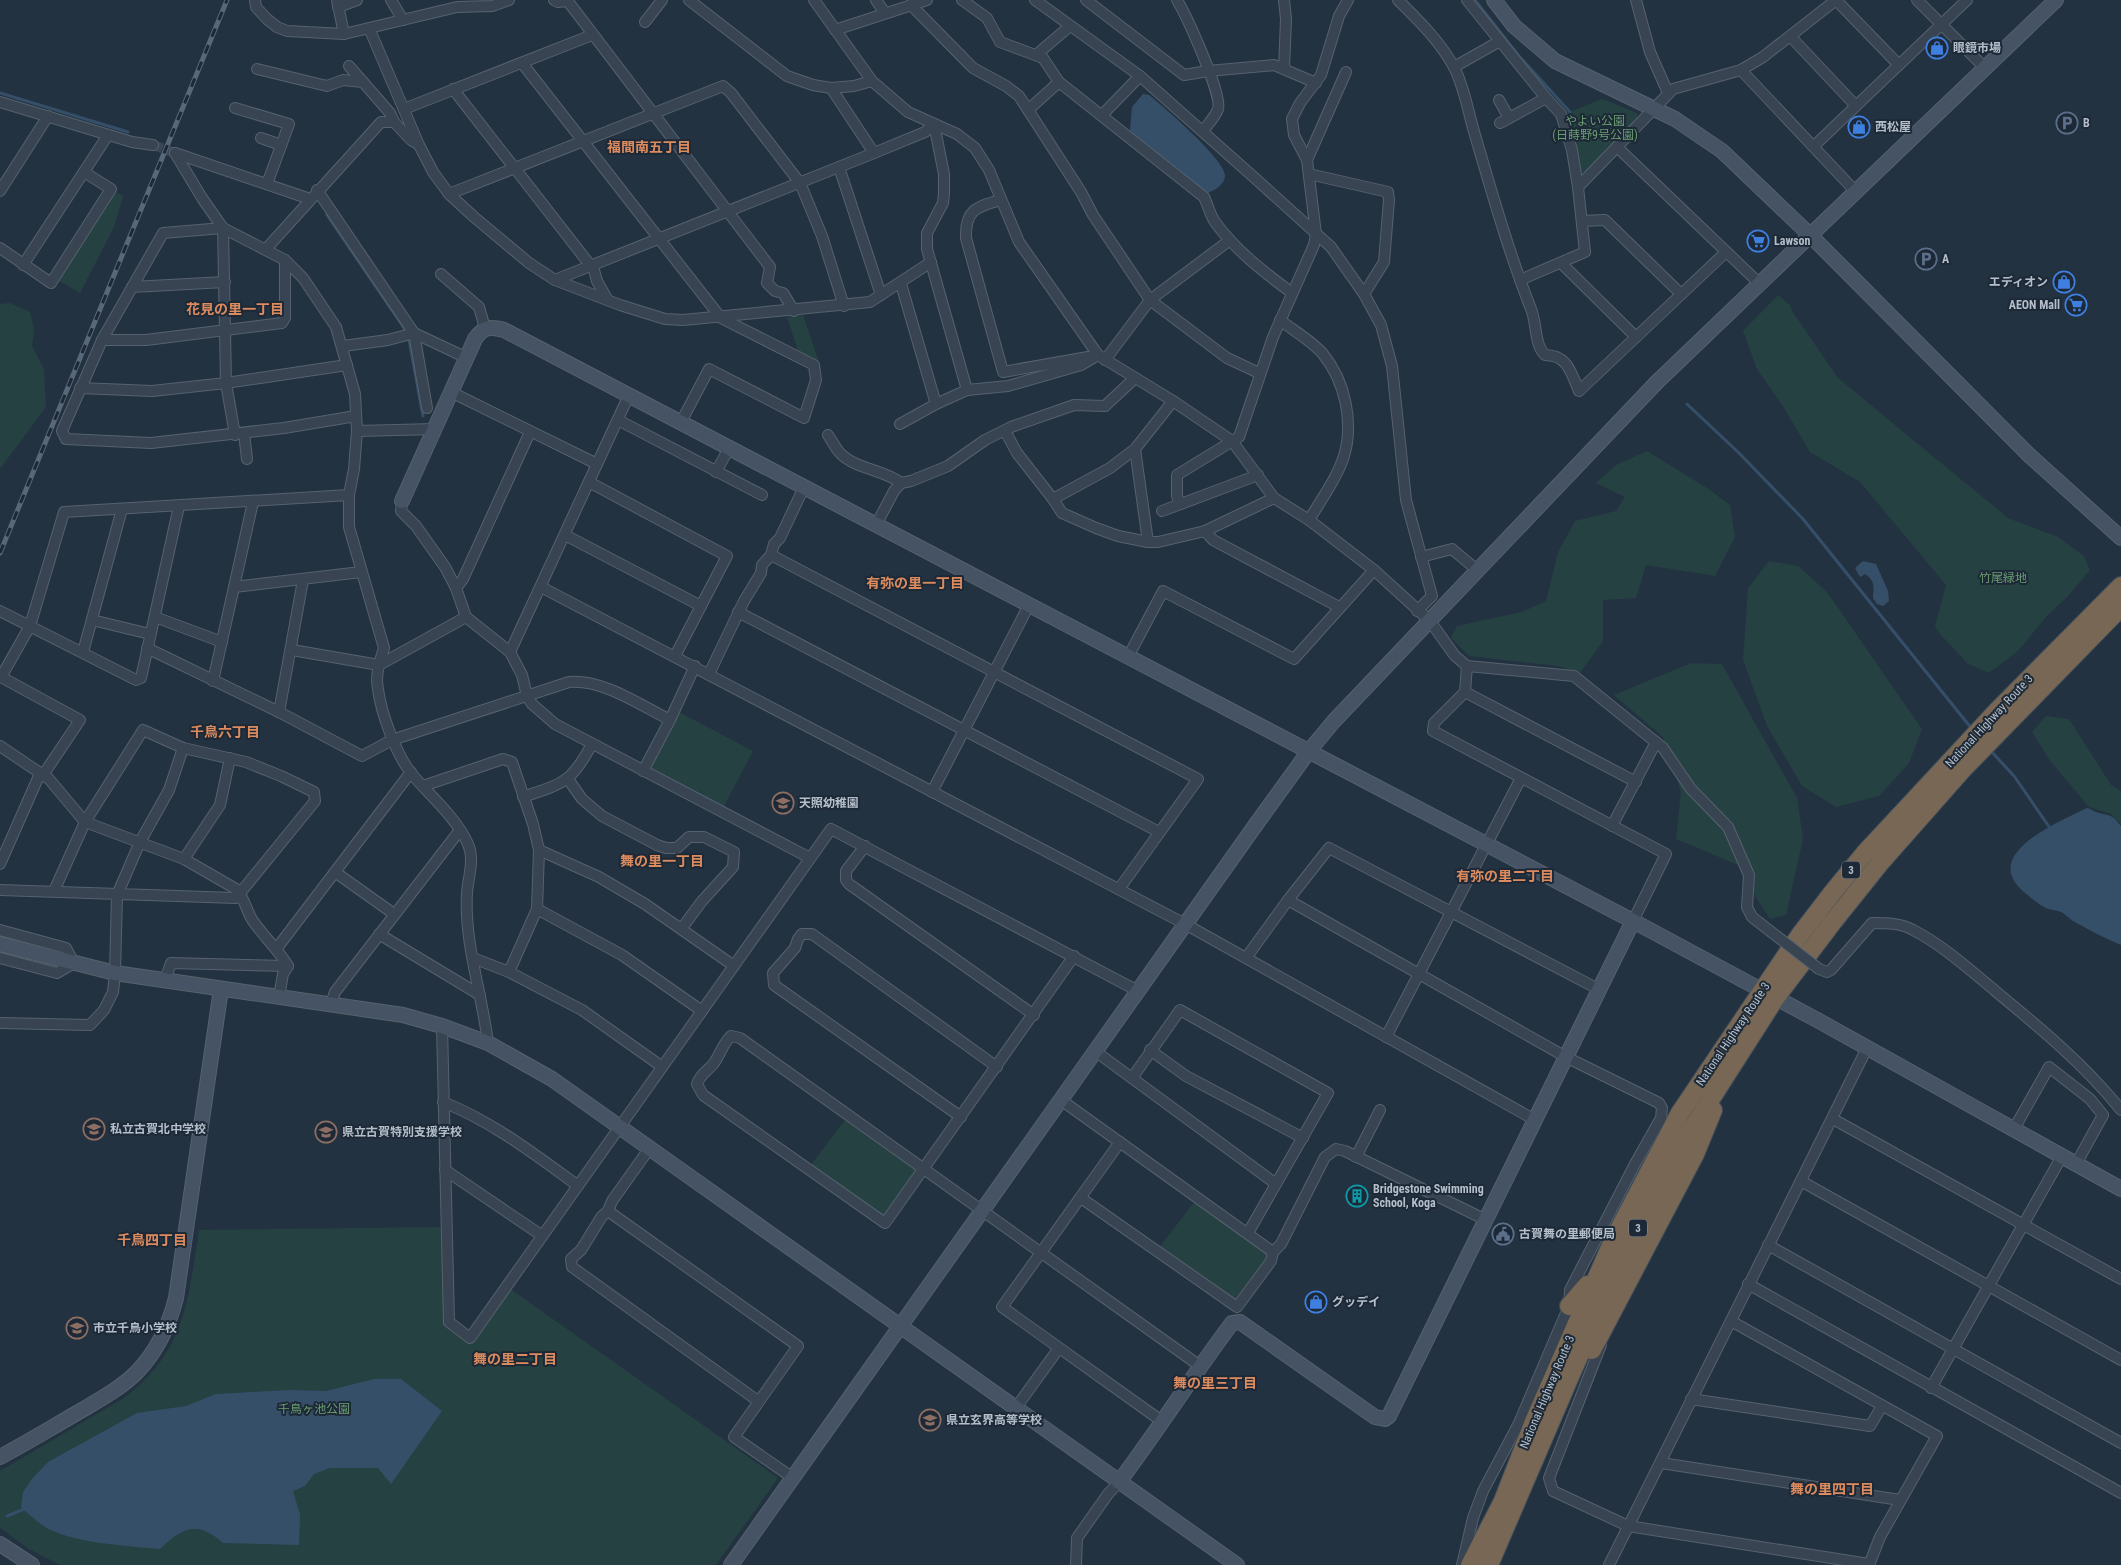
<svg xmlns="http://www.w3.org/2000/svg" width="2121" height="1565" font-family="'Roboto Condensed','Noto Sans JP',sans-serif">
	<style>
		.green { fill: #254142 }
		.water { fill: #364f69 }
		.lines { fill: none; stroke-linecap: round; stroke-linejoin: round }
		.stream { stroke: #364f69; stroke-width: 3 }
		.street-tunnel { stroke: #394756; stroke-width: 10; stroke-dasharray: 10 5; stroke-linecap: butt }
		.street-casing { stroke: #56626e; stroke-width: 12 }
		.secondary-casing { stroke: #56626e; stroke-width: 16 }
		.highway-casing { stroke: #434f5b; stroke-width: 20 }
		.street { stroke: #384451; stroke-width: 10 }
		.secondary { stroke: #455364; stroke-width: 14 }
		.highway { stroke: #776754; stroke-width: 18 }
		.rail-casing { stroke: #596878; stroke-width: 5 }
		.rail { stroke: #1d2936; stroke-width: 3; stroke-dasharray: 9; stroke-linecap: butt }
		.street-bridge-casing { stroke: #56626e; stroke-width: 12; stroke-linecap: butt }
		.street-bridge { stroke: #384451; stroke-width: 10 }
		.labels { text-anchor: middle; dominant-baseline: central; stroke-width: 4; stroke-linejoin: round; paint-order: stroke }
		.shield { fill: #1d2936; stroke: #87929e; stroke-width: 1 }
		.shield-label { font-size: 11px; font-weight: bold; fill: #b4bfcb }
		.poi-label { font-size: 12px; font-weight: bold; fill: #b4bfcb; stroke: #1d2936; text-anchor: start }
		.park-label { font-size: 12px; fill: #6a9e72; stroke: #1d2936 }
		.street-label { font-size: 12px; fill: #b4bfcb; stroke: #1d2936 }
		.neighbourhood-label { font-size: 14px; font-weight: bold; fill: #dc8b5e; stroke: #1d2936 }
	</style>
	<rect width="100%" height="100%" fill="#233241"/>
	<g class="green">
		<polygon points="1602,99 1637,113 1638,119 1586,172 1580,172 1567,113"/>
		<polygon points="114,191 123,196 114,227 80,293 59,281"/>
		<polygon points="1778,295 1790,305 1792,311 1838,378 2008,518 2058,537 2084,556 2090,570 2068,596 2046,617 2018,651 1989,673 1968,664 1940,634 1935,626 1946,585 1860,482 1810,452 1784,408 1757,369 1743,331"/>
		<polygon points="10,303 30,312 34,329 32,346 44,369 46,407 0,469 0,304"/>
		<polygon points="803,315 819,362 798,351 787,317"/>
		<polygon points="1647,451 1707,488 1730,505 1735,537 1715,576 1646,565 1636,598 1603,600 1603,641 1580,673 1558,666 1469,656 1451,638 1457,626 1522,612 1546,601 1558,552 1575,521 1616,511 1625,497 1596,483 1616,465"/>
		<polygon points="1769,561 1798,566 1827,592 1922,729 1909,763 1879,796 1836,807 1802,786 1767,726 1743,660 1748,588"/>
		<polygon points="1691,663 1722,664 1797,798 1803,839 1786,915 1770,919 1755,896 1743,867 1676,839 1681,792 1663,737 1614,695"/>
		<polygon points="679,712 753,751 723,808 651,771 651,766"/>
		<polygon points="2046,716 2069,719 2111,785 2121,791 2121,824 2111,814 2089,807 2051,762 2032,732"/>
		<polygon points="846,1119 915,1168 915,1173 886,1215 881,1216 810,1166"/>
		<polygon points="1195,1201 1267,1253 1267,1260 1256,1271 1237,1299 1232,1300 1159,1248"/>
		<path d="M441,1227l4,97 25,20 39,-56 269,190 -62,87h-656l-31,-16 -29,-21v-57l124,-73c61,-46 64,-97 75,-168z"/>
	</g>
	<g class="water">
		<path d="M1143,94l6,1c14,11 75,64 76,80 0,10 -9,14 -17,18l-5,-2 -71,-58 -2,-2 2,-24z"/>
		<path d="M1863,561l13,3 12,27 1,10 -6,5 -6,-2 -4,-6c1,-12 2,-17 -8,-24l-5,3 -5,-9z"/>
		<path d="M2087,808c5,1 7,4 12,5 12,3 14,2 22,13v119c-17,-7 -32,-15 -48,-24 -4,-3 -8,-7 -12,-9 -5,-2 -11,-2 -15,-4 -8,-4 -15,-10 -22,-16 -45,-38 35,-70 63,-84z"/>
		<path d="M374,1379h27l41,32 -51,73 -13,-16h-48l-16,6 -9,12 -12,5 7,24 -1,30 -76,-2c-26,-23 -40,-16 -63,6 -32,-3 -92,-6 -118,-24 -7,-5 -14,-12 -21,-18l2,-15 9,-13 16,-17 89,-49 49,-7 30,-12 73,-4 37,1z"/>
	</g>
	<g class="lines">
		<g class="stream">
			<polyline points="1475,0 1519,56 1570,112"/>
			<polyline points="0,93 128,132"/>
			<polyline points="327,215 404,328 409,340 423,416"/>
			<polyline points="1687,404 1739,453 1803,519 1972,729"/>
			<polyline points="1989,749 2014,776 2052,831"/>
			<polyline points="7,1516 27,1508"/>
		</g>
		<polyline class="street-tunnel" points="153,145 175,153"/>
		<g class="street-casing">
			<g id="street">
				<polyline points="255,0 256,7 267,19 277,27 287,31 344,34 457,7 492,6 509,0"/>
				<polyline points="337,0 344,34"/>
				<polyline points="391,0 403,20"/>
				<polyline points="554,0 558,2 567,1"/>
				<polyline points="567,0 770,267 767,283 775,291 783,293 794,311"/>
				<polyline points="689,0 787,76 813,85 831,88 854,86 872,81"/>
				<polyline points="814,0 872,81 908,112 957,134 975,148 989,170 1019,242 1098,355 1173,401 1232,441 1274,498 1309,520 1374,570 1430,621 1455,656 1467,666 1574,676 1663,748 1691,789 1728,827 1749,875 1747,907 1752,917 1770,931"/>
				<polyline points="876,0 885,13"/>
				<path d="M962,0l25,18 13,24 43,16 16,24 145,115c4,8 6,18 11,25 20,28 50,51 77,71"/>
				<polyline points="1035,0 1140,76 1257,180 1331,247 1364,294 1381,325 1392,366 1406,500 1432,596 1417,611"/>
				<polyline points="1086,0 1184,75 1208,71 1274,65 1316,83"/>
				<path d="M1177,0c9,15 46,95 41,109 -2,7 -11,16 -15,22"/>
				<polyline points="1284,0 1286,19 1284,69"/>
				<path d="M1398,0c21,21 41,40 56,67 11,22 14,45 21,68 17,58 34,118 56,174 6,14 3,35 14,46 23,0 26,18 34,36l147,-139"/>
				<polyline points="1467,0 1546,98 1561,114 1572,150 1578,187 1585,252 1520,280"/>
				<polyline points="1636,0 1650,52 1668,93"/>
				<polyline points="1917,0 1985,68"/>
				<polyline points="911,5 973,68 1006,86 1019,96 1081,192 1093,215 1150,300 1227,358 1259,373"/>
				<polyline points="338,7 357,0"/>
				<polyline points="645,22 662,0"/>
				<polyline points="369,28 419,145 433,172 449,194 474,217 529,263 555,280 620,305 665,319 683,320 870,302 931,262"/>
				<polyline points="835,30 927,0"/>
				<polyline points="1790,36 1856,106"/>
				<polyline points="1036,55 1070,26"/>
				<polyline points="522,63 721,318 814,365 816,380 804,418 709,369 681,422"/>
				<polyline points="349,66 363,82"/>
				<polyline points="1454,67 1500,41"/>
				<polyline points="257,69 327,86 343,80 363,82 390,113 394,122"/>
				<polyline points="1741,70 1856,192"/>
				<polyline points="831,88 874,153"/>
				<polyline points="453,89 594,270 597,281 607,299"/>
				<polyline points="1499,100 1509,118"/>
				<polyline points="0,102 132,142 153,145"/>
				<polyline points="235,108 289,124 267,184"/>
				<polyline points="404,109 592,35"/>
				<polyline points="1028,110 1059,82"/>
				<polyline points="1102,115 1140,76"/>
				<polyline points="1500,123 1546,98"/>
				<polyline points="934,124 944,174 944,193 943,203 927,233 927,249 967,390"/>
				<polyline points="261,138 281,145"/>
				<polyline points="1814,146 1967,0"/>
				<polyline points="1617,147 1760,284"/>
				<path d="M175,153l27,45 21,30 62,32 18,18 33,49 19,67 2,37 -3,38 -5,26v32l35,121c-4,13 -9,27 -6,41 3,24 18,65 33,84 19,23 45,44 57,71 7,16 0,33 -1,49 -3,50 15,100 21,150"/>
				<polyline points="175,153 310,199"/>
				<polyline points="1307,160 1346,72"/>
				<polyline points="839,167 881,295"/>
				<polyline points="1309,174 1388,192 1389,200 1384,262 1364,294"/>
				<polyline points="1578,187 1673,89 1741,70 1763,57 1836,0 1899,65"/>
				<polyline points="317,190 414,333 427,408"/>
				<polyline points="0,191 48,116"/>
				<polyline points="449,194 723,86 731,93 800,183 822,236 844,306"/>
				<path d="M1000,200c-24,7 -35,10 -34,38l37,134 85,-15"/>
				<polyline points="1582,221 1605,220 1681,294"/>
				<polyline points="223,228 163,233 102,340 62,431 66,439 151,443 284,428 356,416"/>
				<polyline points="223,228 226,383 235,435"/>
				<polyline points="0,248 51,283 111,189 84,172"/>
				<polyline points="266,249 381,122 394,122 411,140 418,144"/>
				<polyline points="1561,263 1636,337"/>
				<polyline points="23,265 108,135"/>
				<polyline points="441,274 479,307 485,328"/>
				<polyline points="555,280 874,153 925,132 934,124"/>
				<polyline points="901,284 936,404 967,390 1008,386 1081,365 1098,355"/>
				<polyline points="132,287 225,282"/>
				<path d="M1280,320c14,11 32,21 43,34 22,27 31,68 21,102 -7,22 -23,44 -35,64"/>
				<polyline points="102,340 146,340 282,323 285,318 285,260"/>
				<polyline points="343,346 388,340 414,333 467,358"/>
				<polyline points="1105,360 1150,300 1230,240"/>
				<polyline points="80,388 152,391 226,383 347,365"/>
				<polyline points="451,392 597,464"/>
				<polyline points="1173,401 1135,449 1110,468 1053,499 1062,513 1096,528 1118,536 1148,542 1158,542 1205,531 1274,498"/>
				<polyline points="618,420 762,495"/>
				<polyline points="900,424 936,404"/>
				<polyline points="357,431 435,429"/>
				<polyline points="1005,431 1017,453 1053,499"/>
				<polyline points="244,433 247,459"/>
				<path d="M828,435c4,6 8,14 13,19 15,15 44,16 60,29"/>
				<polyline points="1135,449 1148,542"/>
				<polyline points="716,472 729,448"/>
				<polyline points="589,482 727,556 675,656"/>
				<polyline points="402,501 401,511 416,526 445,567 456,588 466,617 510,652 522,675 527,696 532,704 555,724 810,858"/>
				<polyline points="1180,504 1177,496 1177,475 1239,437 1273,337 1314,245 1316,234 1307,160 1294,135 1292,119 1300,103 1321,75 1339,16 1348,0"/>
				<polyline points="1162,511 1258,475"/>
				<polyline points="876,525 894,491 901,483 911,481 948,466 985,440 1011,427 1074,405 1105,406 1135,378"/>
				<polyline points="1205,531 1213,540 1339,607"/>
				<polyline points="565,535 701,606"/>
				<polyline points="771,555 1198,779 1119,889"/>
				<polyline points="1421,557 1452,549 1477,570"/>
				<polyline points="234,587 361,572"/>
				<polyline points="541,587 1185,924 1535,1120"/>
				<polyline points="456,588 463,579 530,432"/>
				<polyline points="0,611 136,680 141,678 179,506"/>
				<polyline points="738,612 1159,832"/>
				<polyline points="155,617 222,642"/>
				<polyline points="92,620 150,634"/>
				<path d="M147,648l132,64 83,44 30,-16 177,-58c34,-3 71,23 101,38"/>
				<polyline points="292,650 379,665 466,617"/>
				<polyline points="83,652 122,509"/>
				<polyline points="510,652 629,395"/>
				<polyline points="1128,657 1163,591 1294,659 1374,570"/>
				<polyline points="1467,666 1465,692 1434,723 1433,731 1666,854 1633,921"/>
				<polyline points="709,674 744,601 761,573 762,565 771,555 774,544 780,538 804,487"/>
				<polyline points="213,681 253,502"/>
				<polyline points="1465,692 1636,782"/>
				<polyline points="279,712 303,580"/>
				<path d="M0,746l49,33 36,43 99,37 52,30c9,9 10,22 17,32 11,16 24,27 35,45l-5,8 -4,23"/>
				<polyline points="643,771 670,720 695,666"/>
				<polyline points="568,779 582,799 602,816 657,845 666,848 677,848 689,837 704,837 734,852 733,867 702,901 682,928"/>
				<polyline points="423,786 503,759 512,762 533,824 539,850 537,909 509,972"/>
				<polyline points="932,792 1029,605"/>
				<path d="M523,797c41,-14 48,-14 69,-53"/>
				<polyline points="1612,826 1656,742"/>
				<polyline points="865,846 846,871 846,880 849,884 1034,1015"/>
				<polyline points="539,850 599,877 645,904 734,966"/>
				<polyline points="184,859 220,805 230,758"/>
				<polyline points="0,864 38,778 43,775 80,720 1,677 30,626 64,512 349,495"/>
				<polyline points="335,872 394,914"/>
				<polyline points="0,890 236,898 315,801 314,792 281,776 246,762 183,748 169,790 140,842 117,895 115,973 113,992 104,1010 90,1025 0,1023"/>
				<polyline points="54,891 85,822 143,730 183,748"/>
				<polyline points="1288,900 1566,1057 1659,1103 1662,1108 1661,1118 1635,1164 1570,1290 1569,1306 1519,1423 1483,1491 1473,1518 1462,1565"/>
				<polyline points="537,909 622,955 702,1011"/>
				<polyline points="0,930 66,948 74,963 57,973 0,958"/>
				<polyline points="379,934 480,995"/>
				<polyline points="277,948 411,772"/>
				<path d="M1074,956l-189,267 -182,-128 -6,-11c3,-10 11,-13 17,-21 6,-8 9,-20 17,-27l9,2c154,109 307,219 460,328"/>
				<polyline points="473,958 509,972 582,1010 661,1066"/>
				<polyline points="1246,958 1288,900 1329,848 1600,990"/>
				<path d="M1819,969l8,3 4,-2 41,-47c14,0 29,0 41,7 28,14 56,39 80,59 46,38 91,75 128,121"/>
				<polyline points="165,980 171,963 288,966"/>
				<polyline points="331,1004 335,992 460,830"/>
				<polyline points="442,1026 449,1322 470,1338 831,829 1138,991"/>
				<polyline points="1386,1037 1521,778"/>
				<polyline points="1150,1050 1186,1076 1303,1138"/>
				<polyline points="1095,1051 1276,1184"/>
				<polyline points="1132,1078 1180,1010 1328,1093 1248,1233"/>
				<polyline points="1061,1100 1273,1252 1281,1244 1325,1157 1336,1149 1345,1151 1486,1220"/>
				<path d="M443,1102c50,20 91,52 134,83"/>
				<polyline points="961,1117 774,985 773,973 795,948 798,939 802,934 812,934 997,1067"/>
				<polyline points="1833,1119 2121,1279"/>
				<polyline points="2014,1129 2049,1067 2090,1099 2103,1115 2076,1164"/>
				<polyline points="1120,1142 1002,1307 1163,1422"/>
				<polyline points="649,1149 612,1201 608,1211 602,1216 581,1250 571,1259 572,1267 758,1401"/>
				<polyline points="1356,1157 1380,1110"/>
				<polyline points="445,1170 541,1235"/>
				<polyline points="1801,1181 2121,1360"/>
				<polyline points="1081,1198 1237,1307 1271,1261 1273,1252"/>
				<polyline points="608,1211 798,1346 734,1437 793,1478"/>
				<polyline points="1768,1245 2121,1443"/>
				<polyline points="1748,1284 2121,1493"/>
				<polyline points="1731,1321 1937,1436 1880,1537 1869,1565"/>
				<polyline points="1601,1345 1549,1478 1553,1491 1628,1526 1869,1564"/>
				<polyline points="1931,1388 2062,1156"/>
				<polyline points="1691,1399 1870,1426 1882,1406"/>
				<polyline points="1015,1409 1059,1348"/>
				<polyline points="1661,1463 1900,1500"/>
				<polyline points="1076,1565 1077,1538 1108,1494 1119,1482"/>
				<polyline points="1609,1565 1867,1048"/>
			</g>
		</g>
		<g class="secondary-casing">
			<g id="secondary">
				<polyline points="1494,0 1514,26 1555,61 1675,119 1722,151 1810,235 2030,456 2121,538"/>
				<path d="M402,501l73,-162c8,-12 15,-13 29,-9l1129,591 186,100 302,168"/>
				<polyline points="0,944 115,973 403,1015 442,1026 488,1043 552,1079 1237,1565"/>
				<path d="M0,1457c26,-14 51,-29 77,-44 20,-12 43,-24 60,-41 20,-21 32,-46 39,-74l45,-309"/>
				<path d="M1119,1482c39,-52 74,-107 113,-159l8,-1 135,95 10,2 4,-3 244,-495"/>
				<polyline points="0,1544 32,1565"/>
				<polyline points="731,1565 1257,823 1309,751 1334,721 1657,382 2056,0"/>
			</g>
		</g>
		<g class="highway-casing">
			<g id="highway">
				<polyline points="1569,1306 1587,1285"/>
				<polyline points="1592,1350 1695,1154 1713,1110"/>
				<polyline points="1470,1565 1503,1501 1535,1419 1612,1243 1680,1113 1800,935 1833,892 1865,853 1998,710 2121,586"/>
				<polyline points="1489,1565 1571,1374 1625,1253 1682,1144 1776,997 1832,923 1880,863 1963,769 2121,607"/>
			</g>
		</g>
		<use href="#street" class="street"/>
		<use href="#secondary" class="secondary"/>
		<use href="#highway" class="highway"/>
		<g class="rail-casing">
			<polyline id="rail" points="0,553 227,0"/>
		</g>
		<use href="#rail" class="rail"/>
		<g class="street-bridge-casing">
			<polyline id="street-bridge" points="1770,931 1819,969"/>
		</g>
		<use href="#street-bridge" class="street-bridge"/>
	</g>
	<defs>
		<g id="shop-ring" transform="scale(1.125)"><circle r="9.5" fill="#1d2936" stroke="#3f7fe0" stroke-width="1.5"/><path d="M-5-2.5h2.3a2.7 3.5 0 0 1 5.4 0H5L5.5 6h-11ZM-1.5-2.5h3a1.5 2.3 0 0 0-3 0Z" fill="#3f7fe0"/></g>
		<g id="parking-ring" transform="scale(1.125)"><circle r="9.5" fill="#1d2936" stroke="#5c6f8a" stroke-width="1.5"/><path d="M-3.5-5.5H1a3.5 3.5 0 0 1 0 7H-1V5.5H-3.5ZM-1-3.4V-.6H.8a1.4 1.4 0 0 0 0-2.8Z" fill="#5c6f8a"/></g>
		<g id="supermarket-ring" transform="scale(1.125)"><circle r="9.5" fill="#1d2936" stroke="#3f7fe0" stroke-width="1.5"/><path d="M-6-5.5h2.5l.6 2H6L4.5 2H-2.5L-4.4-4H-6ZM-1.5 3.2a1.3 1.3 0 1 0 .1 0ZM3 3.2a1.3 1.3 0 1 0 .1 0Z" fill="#3f7fe0"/></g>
		<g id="school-ring" transform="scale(1.125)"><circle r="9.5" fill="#1d2936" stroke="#8d6e63" stroke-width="1.5"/><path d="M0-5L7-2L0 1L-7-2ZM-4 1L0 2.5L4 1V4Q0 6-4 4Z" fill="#8d6e63"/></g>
		<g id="building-ring" transform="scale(1.125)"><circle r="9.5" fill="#1d2936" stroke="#0f9aa8" stroke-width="1.5"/><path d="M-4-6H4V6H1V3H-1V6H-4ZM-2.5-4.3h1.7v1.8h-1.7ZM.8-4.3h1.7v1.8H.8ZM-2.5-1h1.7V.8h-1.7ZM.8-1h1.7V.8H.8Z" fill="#0f9aa8"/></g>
		<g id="civic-ring" transform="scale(1.125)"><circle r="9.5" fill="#1d2936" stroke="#5c6f8a" stroke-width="1.5"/><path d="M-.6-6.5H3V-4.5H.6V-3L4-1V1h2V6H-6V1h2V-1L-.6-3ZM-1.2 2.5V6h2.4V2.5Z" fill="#5c6f8a"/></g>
	</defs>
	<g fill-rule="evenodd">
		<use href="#shop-ring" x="1937" y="48"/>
		<use href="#parking-ring" x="2067" y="123"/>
		<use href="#shop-ring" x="1859" y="127"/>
		<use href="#supermarket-ring" x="1758" y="241"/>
		<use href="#parking-ring" x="1926" y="259"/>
		<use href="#shop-ring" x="2064" y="282"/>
		<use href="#supermarket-ring" x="2076" y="305"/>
		<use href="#school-ring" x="783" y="803"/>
		<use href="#school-ring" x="94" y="1129"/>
		<use href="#school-ring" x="326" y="1132"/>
		<use href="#building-ring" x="1357" y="1196"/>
		<use href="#civic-ring" x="1503" y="1234"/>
		<use href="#shop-ring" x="1316" y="1302"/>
		<use href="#school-ring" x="77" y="1328"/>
		<use href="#school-ring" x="930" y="1420"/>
	</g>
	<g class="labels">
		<g class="shield">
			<rect x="1842" y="861.5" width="18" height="17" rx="4"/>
			<rect x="1629" y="1219.5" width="18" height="17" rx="4"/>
		</g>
		<g class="shield-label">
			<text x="1851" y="870">3</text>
			<text x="1638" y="1228">3</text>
		</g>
		<g class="poi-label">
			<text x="1953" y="48">眼鏡市場</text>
			<text x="2083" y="123">B</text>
			<text x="1875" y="127">西松屋</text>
			<text x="1774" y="241">Lawson</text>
			<text x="1942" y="259">A</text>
			<text x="2048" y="282" text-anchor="end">エディオン</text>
			<text x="2060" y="305" text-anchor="end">AEON Mall</text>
			<text x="799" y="803">天照幼稚園</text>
			<text x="110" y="1129">私立古賀北中学校</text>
			<text x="342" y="1132">県立古賀特別支援学校</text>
			<text x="1373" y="1189">Bridgestone Swimming<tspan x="1373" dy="14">School, Koga</tspan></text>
			<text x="1519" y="1234">古賀舞の里郵便局</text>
			<text x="1332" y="1302">グッデイ</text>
			<text x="93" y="1328">市立千鳥小学校</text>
			<text x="946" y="1420">県立玄界高等学校</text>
		</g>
		<g class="park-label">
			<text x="1595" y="121">やよい公園<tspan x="1595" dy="14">(日蒔野9号公園)</tspan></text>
			<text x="2003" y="578">竹尾緑地</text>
			<text x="314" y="1409">千鳥ヶ池公園</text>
		</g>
		<g class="street-label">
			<text transform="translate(1989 721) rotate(-47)">National Highway Route 3</text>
			<text transform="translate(1733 1034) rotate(-56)">National Highway Route 3</text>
			<text transform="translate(1547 1392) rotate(-67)">National Highway Route 3</text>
		</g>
		<g class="neighbourhood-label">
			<text x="649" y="147">福間南五丁目</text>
			<text x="235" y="309">花見の里一丁目</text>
			<text x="915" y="583">有弥の里一丁目</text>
			<text x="225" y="732">千鳥六丁目</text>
			<text x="662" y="861">舞の里一丁目</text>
			<text x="1505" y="876">有弥の里二丁目</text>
			<text x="152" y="1240">千鳥四丁目</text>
			<text x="515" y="1359">舞の里二丁目</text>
			<text x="1215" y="1383">舞の里三丁目</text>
			<text x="1832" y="1489">舞の里四丁目</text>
		</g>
	</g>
</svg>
